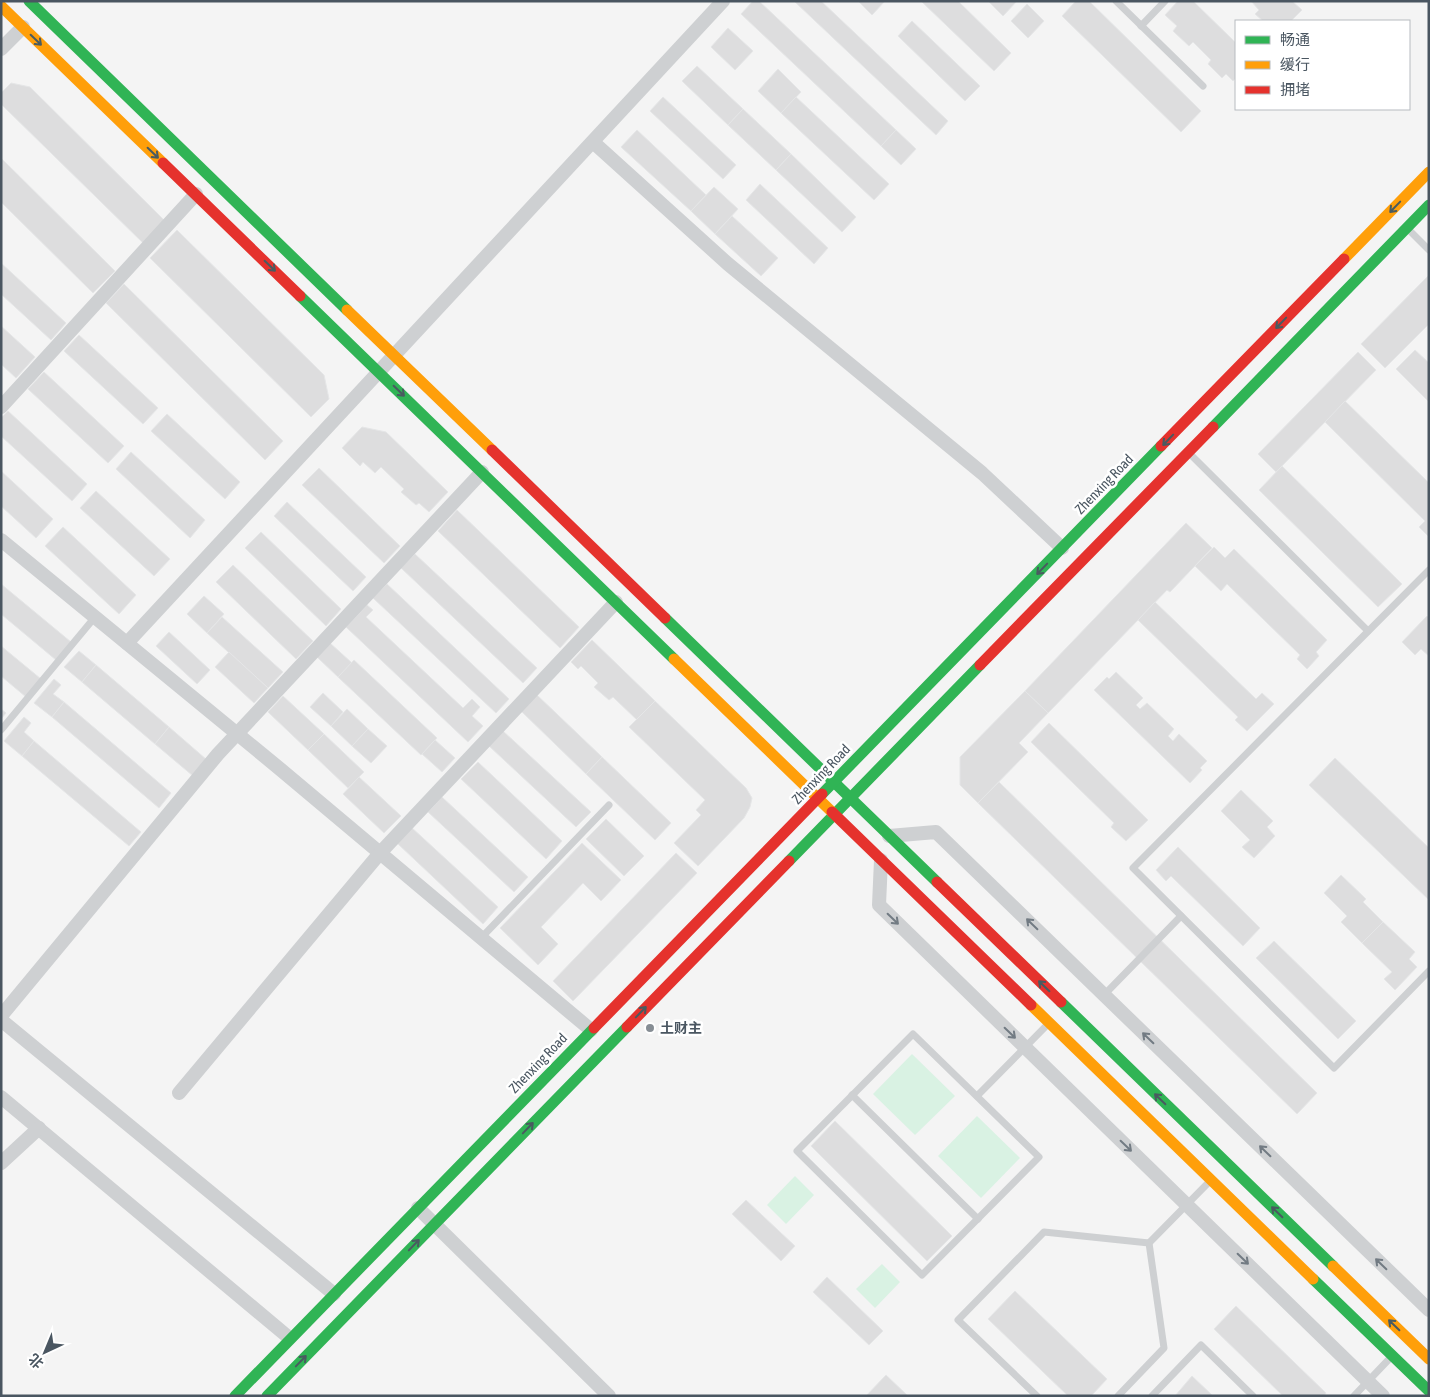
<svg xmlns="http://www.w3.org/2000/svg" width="1430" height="1397" font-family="'Asap Condensed','Noto Sans SC',sans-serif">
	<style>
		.green { fill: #d9f2e3 }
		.building { fill: #ddddde; stroke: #e5e6e7 }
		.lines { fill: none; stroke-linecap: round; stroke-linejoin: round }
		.lane { stroke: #ced0d2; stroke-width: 7 }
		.street { stroke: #ced0d2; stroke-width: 14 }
		.fast { stroke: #30b455; stroke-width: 11 }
		.slow { stroke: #ff9f0a; stroke-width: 11 }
		.jam { stroke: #e5322d; stroke-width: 11 }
		.oneway { stroke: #495b60 }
		.oneway2 { stroke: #727b83 }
		.poi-dot { fill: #868d94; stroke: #fff; stroke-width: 2 }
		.labels { text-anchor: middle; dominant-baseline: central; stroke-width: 5; stroke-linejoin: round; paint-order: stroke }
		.street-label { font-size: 14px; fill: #4a5661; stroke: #fff }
		.poi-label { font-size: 14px; font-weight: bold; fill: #4a5661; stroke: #fff; text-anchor: start }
	</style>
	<rect width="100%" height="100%" fill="#f4f4f4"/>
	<g class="green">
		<polygon points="912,1054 955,1096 915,1135 873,1094"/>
		<polygon points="977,1116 1020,1158 981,1198 938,1156"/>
		<polygon points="795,1176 814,1195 786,1224 767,1205"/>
		<polygon points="882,1264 900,1282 875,1308 856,1289"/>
	</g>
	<g class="building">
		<polygon points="753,1 759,1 896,130 881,146 741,14"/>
		<polygon points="794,1 821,1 948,121 936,135"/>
		<polygon points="858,1 885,1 872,15"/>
		<polygon points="921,1 958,1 1011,53 994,71"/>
		<polygon points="988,1 1017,1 1003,16"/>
		<polygon points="1076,1 1089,1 1201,111 1181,132 1062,16"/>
		<polygon points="1178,1 1193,1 1236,43 1236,78 1233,81 1226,74 1222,78 1208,64 1211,60 1193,42 1189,46 1173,31 1177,26 1165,15"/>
		<polygon points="1251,1 1292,1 1302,10 1291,21 1263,21 1255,14 1259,10"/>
		<polygon points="1027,4 1044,21 1028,38 1011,21"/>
		<polygon points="912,21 980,86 965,101 898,36"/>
		<polygon points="728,28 753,51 735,70 711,47"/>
		<polygon points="697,66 743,109 728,125 682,81"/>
		<polygon points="778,69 801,92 781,113 758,91"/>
		<polygon points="11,83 30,87 165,221 143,243 1,104 1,93"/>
		<polygon points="663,97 736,165 723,179 650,111"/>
		<polygon points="796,97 889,184 874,200 781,113"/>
		<polygon points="743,109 791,154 776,170 728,125"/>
		<polygon points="637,130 706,195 691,211 621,147"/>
		<polygon points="896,130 916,149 901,165 881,146"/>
		<polygon points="791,154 856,217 842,232 776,170"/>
		<polygon points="1,158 115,271 93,293 1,202"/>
		<polygon points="760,184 828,248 814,264 746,200"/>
		<polygon points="714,187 738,209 715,234 691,211"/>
		<polygon points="732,216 778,258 761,276 715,234"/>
		<polygon points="177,230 324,375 329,399 311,417 150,258"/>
		<polygon points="1,263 66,323 51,340 1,294"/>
		<polygon points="1429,275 1429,324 1385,368 1361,344"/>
		<polygon points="124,284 283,441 265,460 106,303"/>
		<polygon points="1,326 35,357 16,378 1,364"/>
		<polygon points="79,335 158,408 143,424 64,351"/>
		<polygon points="1415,350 1429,363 1429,402 1396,369"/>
		<polygon points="1358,352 1376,370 1276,472 1258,454"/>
		<polygon points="44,372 124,446 108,463 28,389"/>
		<polygon points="1345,401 1429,483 1429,537 1419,527 1425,521 1325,422"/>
		<polygon points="8,411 87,484 72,501 1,436 1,418"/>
		<polygon points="167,414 240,482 225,499 151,431"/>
		<polygon points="362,427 386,432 448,492 429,512 419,503 416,505 401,492 404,489 381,467 375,473 363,462 360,466 342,448"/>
		<polygon points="131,452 205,520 190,538 116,469"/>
		<polygon points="1282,466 1402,584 1378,607 1259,490"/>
		<polygon points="319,468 400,546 384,563 302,485"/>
		<polygon points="1,471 53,519 36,538 1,506"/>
		<polygon points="96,491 170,559 154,576 80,508"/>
		<polygon points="287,502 366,577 353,591 274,516"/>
		<polygon points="457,510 579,627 560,648 438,531"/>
		<polygon points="1186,523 1212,548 1170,592 1167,590 1048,713 1025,691"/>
		<polygon points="63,527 136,595 119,614 45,546"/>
		<polygon points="261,532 341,609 326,626 245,548"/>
		<polygon points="1214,547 1225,558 1234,549 1327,640 1316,652 1319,656 1307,669 1297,659 1300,655 1227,584 1221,591 1195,566"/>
		<polygon points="415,554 537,668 523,683 401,568"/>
		<polygon points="233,565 313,641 296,659 216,582"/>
		<polygon points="1,584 71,642 56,660 1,614"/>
		<polygon points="387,584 509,699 496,713 373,598"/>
		<polygon points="204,596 224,614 207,633 187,614"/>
		<polygon points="1155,602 1256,699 1262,693 1274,704 1247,731 1235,720 1238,717 1138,620"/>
		<polygon points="367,605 373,610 366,617 463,708 472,699 480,707 472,716 483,726 468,742 346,627"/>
		<polygon points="1427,616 1429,618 1429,656 1421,649 1415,655 1402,642"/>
		<polygon points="222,617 283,672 268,688 207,633"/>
		<polygon points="169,632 210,670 197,684 156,646"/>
		<polygon points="592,640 655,701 637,720 613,697 609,700 594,687 598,683 581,666 578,669 571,662"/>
		<polygon points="330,643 352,663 338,677 317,657"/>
		<polygon points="1,646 41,679 26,697 1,676"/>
		<polygon points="79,651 96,665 82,682 64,667"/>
		<polygon points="229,652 268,688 254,703 215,667"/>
		<polygon points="354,660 437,738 421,755 338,677"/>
		<polygon points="96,665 169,727 155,744 82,682"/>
		<polygon points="1116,672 1143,698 1136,705 1140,709 1147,703 1174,729 1168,736 1173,741 1179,734 1207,761 1200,768 1202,770 1190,783 1094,690 1107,677 1109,679"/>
		<polygon points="54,679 61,685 53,694 64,702 52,717 34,703"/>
		<polygon points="1025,691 1048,713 1019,743 1028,752 978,803 960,785 960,757"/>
		<polygon points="323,693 343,712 331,726 310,707"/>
		<polygon points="537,695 602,757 586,774 521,711"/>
		<polygon points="283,696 324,734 308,750 268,712"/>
		<polygon points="655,701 746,788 752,798 750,807 744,818 698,866 674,843 701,815 696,810 705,800 629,727"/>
		<polygon points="64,702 171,793 159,808 52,717"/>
		<polygon points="1,709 6,713 1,719"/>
		<polygon points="347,709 368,729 352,746 331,726"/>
		<polygon points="24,717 31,723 24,732 34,741 22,756 4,741"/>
		<polygon points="1049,723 1148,820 1126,841 1111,827 1114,823 1031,742"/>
		<polygon points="169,727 207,760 193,776 155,744"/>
		<polygon points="368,729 387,746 371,763 352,746"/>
		<polygon points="503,731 591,812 576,827 489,746"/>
		<polygon points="324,734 364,772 348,788 308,750"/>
		<polygon points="435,740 455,758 442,772 422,754"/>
		<polygon points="34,741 141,832 129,846 22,756"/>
		<polygon points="602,757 671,823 655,840 586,774"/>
		<polygon points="1335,758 1429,848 1429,900 1309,785"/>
		<polygon points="478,762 562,841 546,859 461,779"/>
		<polygon points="359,777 401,816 384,833 343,794"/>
		<polygon points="999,782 1317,1093 1297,1114 978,803"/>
		<polygon points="1241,790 1273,821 1267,827 1275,836 1254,858 1242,847 1250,840 1221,811"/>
		<polygon points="442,797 528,877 514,892 428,812"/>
		<polygon points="606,819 644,856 624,876 586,839"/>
		<polygon points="411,827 498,907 483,924 397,843"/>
		<polygon points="582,843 621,880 601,901 583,883 541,927 558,944 538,965 500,928"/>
		<polygon points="1178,847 1260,928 1243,946 1171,876 1166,881 1156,870"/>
		<polygon points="676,853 697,873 573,1001 553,981"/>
		<polygon points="1341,875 1366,899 1363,902 1383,922 1362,943 1341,922 1347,916 1324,893"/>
		<polygon points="1383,922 1415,952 1409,959 1417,967 1395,990 1384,979 1392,972 1362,943"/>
		<polygon points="1274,941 1356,1021 1338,1039 1256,958"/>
		<polygon points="835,1121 952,1236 927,1261 811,1146"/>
		<polygon points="746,1200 795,1246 781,1261 732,1214"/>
		<polygon points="827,1277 883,1331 869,1345 813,1292"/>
		<polygon points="1015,1291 1107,1379 1091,1396 1068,1396 988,1319"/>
		<polygon points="1236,1306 1326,1393 1324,1396 1283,1396 1214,1329"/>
		<polygon points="886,1375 908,1396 866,1396"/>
		<polygon points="1192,1376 1213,1396 1175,1396"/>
	</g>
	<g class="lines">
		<g class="lane">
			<polyline points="1116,1 1203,86"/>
			<polyline points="1141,26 1165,1"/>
			<polyline points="1408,229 1429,250"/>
			<polyline points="1189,453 1368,631"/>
			<polyline points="1429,570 1133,868 1334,1068 1429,971"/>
			<polyline points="1,730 95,617"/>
			<polyline points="481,938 609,805"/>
			<polyline points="1104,995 1181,916"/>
			<polygon points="913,1034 1039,1157 922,1275 797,1151"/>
			<polyline points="852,1095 978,1219"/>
			<polyline points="977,1096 1049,1023"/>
			<polyline points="1149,1243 1210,1181"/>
			<polyline points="1037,1396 958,1320 1044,1232 1149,1243 1164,1348 1118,1396"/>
			<polyline points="1152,1396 1201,1345 1253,1396"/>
			<polyline points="1354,1396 1392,1356"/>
		</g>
		<g class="street">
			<polyline points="1,49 23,27"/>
			<polyline points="593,142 728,264 982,473 1062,548"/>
			<polyline points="1,407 196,194"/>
			<polyline points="1,540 280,769 591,1030"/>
			<polyline points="127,643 723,1"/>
			<polyline points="889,836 936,832 1429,1310"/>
			<polyline points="881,860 879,905 1383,1396"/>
			<polyline points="1,1016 218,754 482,472"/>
			<polyline points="1,1020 334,1294"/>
			<polyline points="179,1093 380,853 616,602"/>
			<polyline points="1,1097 287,1336"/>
			<polyline points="1,1163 39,1128"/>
			<polyline points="418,1208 609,1396"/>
		</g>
		<g class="fast">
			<polyline points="29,1 347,310"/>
			<polyline points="300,296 674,659"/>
			<polyline points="1213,427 1429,205"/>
			<polyline points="665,618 937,882"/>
			<polyline points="822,794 1161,446"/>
			<polyline points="789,861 980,665"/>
			<polyline points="1061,1002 1333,1266"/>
			<polyline points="1313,1279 1429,1391"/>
			<polyline points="235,1396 594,1028"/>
			<polyline points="267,1396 627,1027"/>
		</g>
		<g class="slow">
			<polyline points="1,6 163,163"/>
			<polyline points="1344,259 1429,172"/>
			<polyline points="347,310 492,450"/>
			<polyline points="674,659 832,812"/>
			<polyline points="1031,1005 1313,1279"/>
			<polyline points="1333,1266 1429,1359"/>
		</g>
		<g class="jam">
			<polyline points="163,163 300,296"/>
			<polyline points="1161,446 1344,259"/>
			<polyline points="492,450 665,618"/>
			<polyline points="980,665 1213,427"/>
			<polyline points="832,812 1031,1005"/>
			<polyline points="937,882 1061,1002"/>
			<polyline points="627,1027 789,861"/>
			<polyline points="594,1028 822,794"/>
		</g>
	</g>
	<defs><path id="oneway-shaft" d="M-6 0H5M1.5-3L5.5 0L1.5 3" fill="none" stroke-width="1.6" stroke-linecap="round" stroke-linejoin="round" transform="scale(1.25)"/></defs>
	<g class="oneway">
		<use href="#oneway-shaft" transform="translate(36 40) rotate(44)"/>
		<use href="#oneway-shaft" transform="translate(153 153) rotate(44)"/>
		<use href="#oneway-shaft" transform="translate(1395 207) rotate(134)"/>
		<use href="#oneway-shaft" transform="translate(270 266) rotate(44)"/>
		<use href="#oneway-shaft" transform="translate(1281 323) rotate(134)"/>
		<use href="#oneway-shaft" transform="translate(399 391) rotate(44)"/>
		<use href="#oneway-shaft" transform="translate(1168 440) rotate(134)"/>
		<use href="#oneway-shaft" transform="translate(1042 569) rotate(134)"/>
		<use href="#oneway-shaft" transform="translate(1044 986) rotate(-136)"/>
		<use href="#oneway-shaft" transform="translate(641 1012) rotate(-46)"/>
		<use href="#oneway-shaft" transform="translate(1160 1099) rotate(-136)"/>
		<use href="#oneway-shaft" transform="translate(528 1128) rotate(-46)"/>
		<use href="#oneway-shaft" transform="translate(1277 1212) rotate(-136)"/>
		<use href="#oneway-shaft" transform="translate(414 1245) rotate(-46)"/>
		<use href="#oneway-shaft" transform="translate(1394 1325) rotate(-136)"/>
		<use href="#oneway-shaft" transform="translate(301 1361) rotate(-46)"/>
	</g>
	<g class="oneway2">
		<use href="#oneway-shaft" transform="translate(893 919) rotate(44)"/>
		<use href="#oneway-shaft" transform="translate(1032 924) rotate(-136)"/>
		<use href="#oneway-shaft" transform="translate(1010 1033) rotate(44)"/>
		<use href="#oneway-shaft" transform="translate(1148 1038) rotate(-136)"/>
		<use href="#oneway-shaft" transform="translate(1126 1146) rotate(44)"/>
		<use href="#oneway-shaft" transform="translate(1265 1151) rotate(-136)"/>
		<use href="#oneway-shaft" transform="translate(1243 1259) rotate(44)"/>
		<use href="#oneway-shaft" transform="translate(1381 1264) rotate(-136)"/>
	</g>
	<circle class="poi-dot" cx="650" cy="1028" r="5"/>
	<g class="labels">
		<g class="street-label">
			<text transform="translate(1104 484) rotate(-46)">Zhenxing Road</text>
			<text transform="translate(821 774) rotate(-46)">Zhenxing Road</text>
			<text transform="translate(538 1063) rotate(-46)">Zhenxing Road</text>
		</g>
		<g class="poi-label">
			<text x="660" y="1028">土财主</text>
		</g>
	</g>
	<rect width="1430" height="1397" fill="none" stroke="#4a5661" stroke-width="5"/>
	<rect x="1235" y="20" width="175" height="90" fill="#ffffff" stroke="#b7bbc0"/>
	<rect x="1245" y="36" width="25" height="8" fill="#30b455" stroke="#b7bbc0"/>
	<text x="1280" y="45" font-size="15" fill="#4a5661">畅通</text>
	<rect x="1245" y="61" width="25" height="8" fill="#ff9f0a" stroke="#b7bbc0"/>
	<text x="1280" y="70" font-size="15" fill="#4a5661">缓行</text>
	<rect x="1245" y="86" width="25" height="8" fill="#e5322d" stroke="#b7bbc0"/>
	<text x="1280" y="95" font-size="15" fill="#4a5661">拥堵</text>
	<g transform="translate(45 1352) rotate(224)" stroke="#ffffff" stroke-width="4" paint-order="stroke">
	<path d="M0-4L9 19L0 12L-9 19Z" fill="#4a5661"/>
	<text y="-8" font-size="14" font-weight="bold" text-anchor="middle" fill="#4a5661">北</text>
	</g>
</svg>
